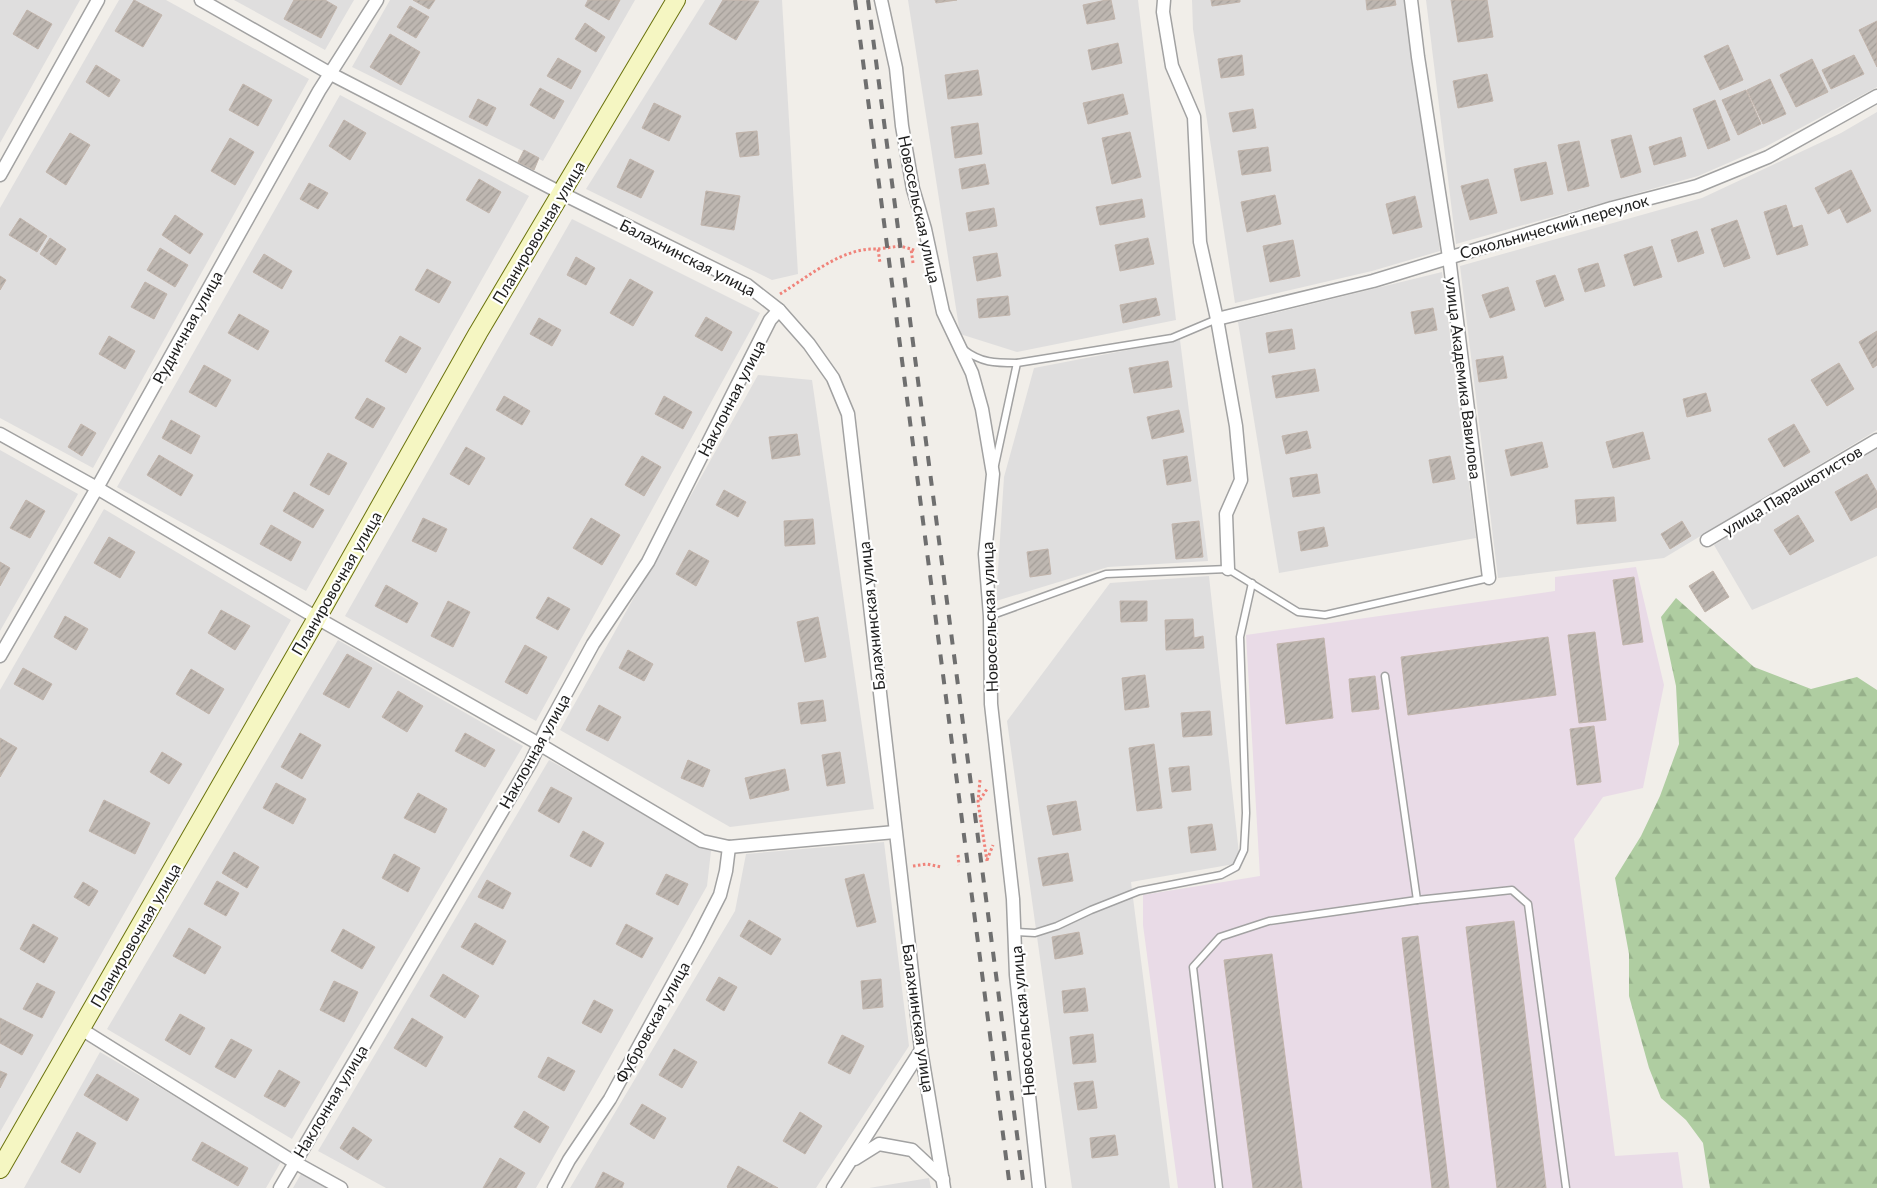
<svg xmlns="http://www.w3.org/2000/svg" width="1877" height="1188" font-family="Lato,sans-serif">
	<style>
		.residential { fill: #dfdede }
		.industrial { fill: #e9dbe7 }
		.forest { fill: url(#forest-firs) }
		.building { fill: url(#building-hatch); stroke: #c2b5ac }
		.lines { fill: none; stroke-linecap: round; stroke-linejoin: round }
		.lane-casing { stroke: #a2a2a2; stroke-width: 9 }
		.street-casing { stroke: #a2a2a2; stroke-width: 15 }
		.secondary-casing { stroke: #6b730d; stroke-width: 20 }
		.path { stroke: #f0837a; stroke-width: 3; stroke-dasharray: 2.5 2.5; stroke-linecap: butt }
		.lane { stroke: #fff; stroke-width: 6 }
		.street { stroke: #fff; stroke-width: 12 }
		.secondary { stroke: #f5f6c2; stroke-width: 18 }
		.rail { stroke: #6f6f6f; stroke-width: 4; stroke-dasharray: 10 10; stroke-linecap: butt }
		.labels { text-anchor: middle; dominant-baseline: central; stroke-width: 4.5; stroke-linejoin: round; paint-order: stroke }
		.street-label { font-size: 16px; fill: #212121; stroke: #fff }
	</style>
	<defs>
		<pattern id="forest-firs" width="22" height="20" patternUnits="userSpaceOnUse" patternTransform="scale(1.25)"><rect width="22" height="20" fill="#afcda1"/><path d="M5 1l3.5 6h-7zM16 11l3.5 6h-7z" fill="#96b08a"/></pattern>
		<pattern id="building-hatch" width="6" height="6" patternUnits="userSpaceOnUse" patternTransform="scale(1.25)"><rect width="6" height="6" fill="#beb7b1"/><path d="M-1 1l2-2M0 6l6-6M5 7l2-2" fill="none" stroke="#a39d98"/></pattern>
	</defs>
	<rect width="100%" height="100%" fill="#f1eee9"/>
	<g class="residential">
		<polygon points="0,0 80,0 0,143"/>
		<polygon points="119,0 166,0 309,79 93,468 0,418 0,208"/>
		<polygon points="234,0 354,0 325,50"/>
		<polygon points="390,0 635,0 543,161 352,67"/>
		<polygon points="705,0 782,0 798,274 772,280 586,189"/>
		<polygon points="908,0 1138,0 1176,320 1017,352 960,334"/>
		<polygon points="1192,0 1406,0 1440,251 1372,271 1235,303 1193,29"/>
		<polygon points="1426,0 1877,0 1877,87 1765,147 1698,176 1456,244"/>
		<polygon points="340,95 529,196 306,591 117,487"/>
		<polygon points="1877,112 1877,430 1664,558 1498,578 1460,266 1702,198 1841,133"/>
		<polygon points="572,219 760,313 536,721 345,616"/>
		<polygon points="1442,272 1476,538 1279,573 1238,322"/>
		<polygon points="1180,340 1208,561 1108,567 996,601 1004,477 1034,368"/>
		<polygon points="758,375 812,380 874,809 730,827 560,730"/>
		<polygon points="1877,449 1877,556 1752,610 1714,545"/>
		<polygon points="0,450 78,494 0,631"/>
		<polygon points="104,509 291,620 0,1132 0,690"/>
		<polygon points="1209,576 1240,863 1131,882 1170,1188 1072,1188 1007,721 1110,583"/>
		<polygon points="338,640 523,746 292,1139 107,1029"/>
		<polygon points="549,760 711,851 707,886 536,1188 386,1188 318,1151"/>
		<polygon points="884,842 909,1046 816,1188 570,1188 735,911 746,854"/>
		<polygon points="100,1052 282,1160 266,1188 24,1188"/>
		<polygon points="302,1172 332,1188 293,1188"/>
		<polygon points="929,1178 931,1188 869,1188"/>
	</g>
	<polygon class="industrial" points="1636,567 1664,685 1643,788 1603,797 1574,839 1615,1156 1678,1152 1683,1188 1178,1188 1143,925 1143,895 1260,876 1246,635 1555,591 1555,577"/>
	<polygon class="forest" points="1676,598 1754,667 1811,689 1857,677 1877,690 1877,1188 1710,1188 1703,1143 1686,1120 1661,1098 1649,1068 1629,996 1629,954 1615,878 1641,836 1660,796 1679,744 1676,686 1661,617"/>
	<g class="building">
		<polygon points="134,0 162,15 143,47 115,31"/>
		<polygon points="294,0 325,0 337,7 321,38 284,19"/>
		<polygon points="413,0 435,0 429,9"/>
		<polygon points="588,0 620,0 609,20 585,6"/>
		<polygon points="723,0 759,1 736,40 709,24"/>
		<polygon points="935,0 957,0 936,3"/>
		<polygon points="1106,0 1111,0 1115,19 1087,24 1083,5"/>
		<polygon points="1211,0 1240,0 1240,2 1212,6"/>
		<polygon points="1366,0 1395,0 1396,5 1367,10"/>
		<polygon points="1451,0 1487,0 1493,37 1458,42"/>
		<polygon points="410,6 429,17 416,38 397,27"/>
		<polygon points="27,10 52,24 38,49 13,34"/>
		<polygon points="1877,21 1877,67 1859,30"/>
		<polygon points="585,23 605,37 596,52 575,39"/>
		<polygon points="390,34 420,52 401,85 370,67"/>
		<polygon points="1118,43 1122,63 1092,70 1088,50"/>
		<polygon points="1728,45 1743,80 1720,90 1704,56"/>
		<polygon points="1242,55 1244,75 1221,78 1218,59"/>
		<polygon points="1854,55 1864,74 1831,89 1822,70"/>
		<polygon points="558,58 581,71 571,89 547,76"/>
		<polygon points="1812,59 1828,92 1796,107 1780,75"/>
		<polygon points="96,65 120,80 109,97 86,82"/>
		<polygon points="978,70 982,95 948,99 945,75"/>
		<polygon points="1487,74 1493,101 1458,108 1453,81"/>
		<polygon points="1770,79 1786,114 1763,124 1747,90"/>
		<polygon points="243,84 272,100 258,126 229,110"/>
		<polygon points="540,88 564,101 554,119 530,105"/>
		<polygon points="1746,90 1761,124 1738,135 1722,100"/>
		<polygon points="1123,94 1128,114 1088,124 1083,103"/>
		<polygon points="478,99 496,108 487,126 469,117"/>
		<polygon points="1715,100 1730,140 1708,149 1693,109"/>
		<polygon points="654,103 681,116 669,141 642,128"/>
		<polygon points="1253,109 1256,128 1233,132 1229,113"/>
		<polygon points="344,120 366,133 350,160 329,146"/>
		<polygon points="978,123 982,154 955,158 951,127"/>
		<polygon points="757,131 759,155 740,157 736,133"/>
		<polygon points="1130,132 1141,177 1112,184 1102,138"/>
		<polygon points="70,133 90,145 66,185 46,172"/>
		<polygon points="1631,135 1641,172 1621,178 1611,140"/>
		<polygon points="1681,137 1686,156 1654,165 1649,147"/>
		<polygon points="230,138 254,152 235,185 211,171"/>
		<polygon points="1579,141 1589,186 1568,191 1558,145"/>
		<polygon points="1268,147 1271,171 1242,175 1238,151"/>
		<polygon points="524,150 539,158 534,170 518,162"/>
		<polygon points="630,159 654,171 641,198 617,187"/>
		<polygon points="1546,162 1553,194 1521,201 1514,169"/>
		<polygon points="985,164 989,184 962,189 959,169"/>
		<polygon points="1851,170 1871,211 1847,223 1840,208 1828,214 1815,188"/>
		<polygon points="479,179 501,192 489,213 466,200"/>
		<polygon points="1488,179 1497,213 1470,220 1461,186"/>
		<polygon points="309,183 328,193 318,209 300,199"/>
		<polygon points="706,191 740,196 734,230 701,225"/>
		<polygon points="1275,195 1281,224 1247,232 1241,202"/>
		<polygon points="1415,196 1422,227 1393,234 1386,204"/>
		<polygon points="1142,199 1145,217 1100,225 1096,207"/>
		<polygon points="1786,205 1793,228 1802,225 1808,245 1777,255 1764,212"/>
		<polygon points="994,208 997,226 969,231 966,213"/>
		<polygon points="175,215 203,234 190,254 162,235"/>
		<polygon points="20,218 47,236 37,252 9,235"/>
		<polygon points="1737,220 1750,258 1724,267 1711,229"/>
		<polygon points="1697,231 1704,253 1678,262 1671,240"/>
		<polygon points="50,238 66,249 56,265 40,254"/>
		<polygon points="1148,238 1154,264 1120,271 1115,245"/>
		<polygon points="1293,240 1300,276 1270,282 1263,246"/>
		<polygon points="1652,246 1662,277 1634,286 1624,255"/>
		<polygon points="160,248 188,265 175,287 147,270"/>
		<polygon points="997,253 1001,276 977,281 973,257"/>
		<polygon points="264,254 292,271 282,289 253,272"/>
		<polygon points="576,257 595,268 586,285 567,275"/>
		<polygon points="1598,263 1605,286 1585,292 1578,269"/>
		<polygon points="427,269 451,282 439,303 415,290"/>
		<polygon points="1555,275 1564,300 1545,307 1536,281"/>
		<polygon points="0,276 6,280 0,290"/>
		<polygon points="630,279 653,292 633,326 610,313"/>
		<polygon points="145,282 167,294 154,319 131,307"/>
		<polygon points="1508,287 1515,310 1490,318 1482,295"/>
		<polygon points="1008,296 1010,315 979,318 977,299"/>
		<polygon points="1156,298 1160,315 1123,323 1120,305"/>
		<polygon points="1433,308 1437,330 1415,334 1411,312"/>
		<polygon points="239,314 269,331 258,350 228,333"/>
		<polygon points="706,317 732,332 722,351 695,336"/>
		<polygon points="539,318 561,330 552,346 530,334"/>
		<polygon points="1292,329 1295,349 1269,353 1266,333"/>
		<polygon points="1877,331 1877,365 1873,368 1859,342"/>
		<polygon points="109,336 135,351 125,369 99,354"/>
		<polygon points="400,336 421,348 406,373 385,361"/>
		<polygon points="1503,356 1507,378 1479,382 1476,360"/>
		<polygon points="1168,361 1172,387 1134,393 1129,368"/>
		<polygon points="1839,363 1854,389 1827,406 1811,380"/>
		<polygon points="204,365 231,380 216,407 189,392"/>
		<polygon points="1315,369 1319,391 1276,398 1272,376"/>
		<polygon points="1706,393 1711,411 1687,417 1683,399"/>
		<polygon points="504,396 530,411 522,425 496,410"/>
		<polygon points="664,396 692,412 683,429 655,414"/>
		<polygon points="367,398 385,408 373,428 355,418"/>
		<polygon points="1179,410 1184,432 1152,439 1147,417"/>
		<polygon points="171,420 200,436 191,454 162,438"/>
		<polygon points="81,424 96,433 82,456 68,447"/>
		<polygon points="1794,424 1810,452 1784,467 1768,439"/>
		<polygon points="1307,431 1311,448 1286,454 1282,436"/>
		<polygon points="1643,432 1650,459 1613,468 1606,442"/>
		<polygon points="797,434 800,455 772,459 769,437"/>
		<polygon points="1542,442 1548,467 1511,476 1505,450"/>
		<polygon points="466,447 485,458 469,485 450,474"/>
		<polygon points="328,453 347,463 329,495 310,485"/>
		<polygon points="159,455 193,475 181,496 147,475"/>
		<polygon points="642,456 661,467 644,496 625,485"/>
		<polygon points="1187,456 1191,481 1167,485 1163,460"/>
		<polygon points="1450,456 1455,479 1433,483 1429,460"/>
		<polygon points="1317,474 1320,493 1293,497 1290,478"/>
		<polygon points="1867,474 1877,492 1877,507 1851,521 1835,492"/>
		<polygon points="724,490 746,502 738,517 716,505"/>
		<polygon points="294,492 324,510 313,528 283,511"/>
		<polygon points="1614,497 1616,521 1577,524 1575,500"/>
		<polygon points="26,500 45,511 30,538 10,528"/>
		<polygon points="1798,515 1814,541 1790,555 1774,530"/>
		<polygon points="423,518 447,529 436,552 412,541"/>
		<polygon points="591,518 620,535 602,565 573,548"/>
		<polygon points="813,519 815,544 785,546 784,521"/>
		<polygon points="1199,521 1203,557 1176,559 1172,524"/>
		<polygon points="1682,521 1691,536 1670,549 1661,534"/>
		<polygon points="271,525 301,542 291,561 260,544"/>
		<polygon points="1324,527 1328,546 1301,551 1298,532"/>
		<polygon points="109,537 135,552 120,578 94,563"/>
		<polygon points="1048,549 1051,574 1030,577 1027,552"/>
		<polygon points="689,550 709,561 696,586 676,574"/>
		<polygon points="0,562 10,568 0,586"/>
		<polygon points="1713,571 1729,597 1705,612 1689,586"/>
		<polygon points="1634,577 1643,642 1623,645 1613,580"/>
		<polygon points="386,585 418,603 407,623 375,606"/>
		<polygon points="548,597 570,609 558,630 536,618"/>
		<polygon points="448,601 470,612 453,647 431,636"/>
		<polygon points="1120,601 1147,601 1147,621 1121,622"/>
		<polygon points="221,610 250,626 235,650 208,633"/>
		<polygon points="65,616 88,629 76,650 54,637"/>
		<polygon points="818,617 826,657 805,662 797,622"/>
		<polygon points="1193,619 1194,638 1203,636 1204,648 1166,650 1165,620"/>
		<polygon points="1595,632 1606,720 1579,723 1568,635"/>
		<polygon points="1548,637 1556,695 1408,715 1401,657"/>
		<polygon points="1324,638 1333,718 1286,724 1277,644"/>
		<polygon points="525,645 547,657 527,694 505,682"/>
		<polygon points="628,650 653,664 644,681 619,668"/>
		<polygon points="347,654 372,668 349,708 323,694"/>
		<polygon points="23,668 52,684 43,700 14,684"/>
		<polygon points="191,669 224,689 209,714 176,694"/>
		<polygon points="1145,675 1149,707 1125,710 1122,678"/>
		<polygon points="1375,676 1379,709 1352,712 1349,679"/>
		<polygon points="398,691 423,706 407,732 382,717"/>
		<polygon points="823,700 826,721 801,724 798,703"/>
		<polygon points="599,705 621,717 608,741 586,730"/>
		<polygon points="1210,711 1212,735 1183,737 1181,713"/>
		<polygon points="1594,726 1601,782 1577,785 1570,729"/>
		<polygon points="300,733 321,745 302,779 281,767"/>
		<polygon points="465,733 495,750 485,767 455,751"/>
		<polygon points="0,738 17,748 0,777"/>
		<polygon points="1154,744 1162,808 1137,811 1129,748"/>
		<polygon points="162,752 182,764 169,784 150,772"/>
		<polygon points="840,752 845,783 827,786 822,755"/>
		<polygon points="688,760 710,770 703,787 681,778"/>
		<polygon points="1189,766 1191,790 1172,792 1169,768"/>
		<polygon points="785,769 789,790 750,799 745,778"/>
		<polygon points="276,783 306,799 293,824 263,808"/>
		<polygon points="551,787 572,798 559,823 538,811"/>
		<polygon points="418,793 447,809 435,833 404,818"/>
		<polygon points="104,800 150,823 135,854 89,831"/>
		<polygon points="1076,801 1081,830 1053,835 1047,806"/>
		<polygon points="1212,824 1216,850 1191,853 1188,827"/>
		<polygon points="583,831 604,843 591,867 570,856"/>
		<polygon points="234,852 259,867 247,888 222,873"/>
		<polygon points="1068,853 1073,881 1043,886 1038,858"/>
		<polygon points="394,854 420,868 408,892 382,878"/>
		<polygon points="666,874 688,884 678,905 656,894"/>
		<polygon points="864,874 876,922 857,927 845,879"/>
		<polygon points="487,880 511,893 503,909 478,897"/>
		<polygon points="217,881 239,893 226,916 204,904"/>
		<polygon points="83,882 98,891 89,906 74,897"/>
		<polygon points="749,920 781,939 771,955 740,936"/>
		<polygon points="1514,921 1546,1188 1497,1188 1466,927"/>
		<polygon points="475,923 506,941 493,965 461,947"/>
		<polygon points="33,924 58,938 44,963 20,949"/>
		<polygon points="626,924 653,938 642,958 616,944"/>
		<polygon points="189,928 221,947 205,974 173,956"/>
		<polygon points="343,929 375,947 362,969 331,951"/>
		<polygon points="1079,932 1083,954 1055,959 1052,937"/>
		<polygon points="1418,936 1449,1188 1432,1188 1402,938"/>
		<polygon points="1272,954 1302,1188 1253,1188 1224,960"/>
		<polygon points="443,974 479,996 465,1018 430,996"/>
		<polygon points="719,977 737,987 724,1011 706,1000"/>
		<polygon points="881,979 883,1007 863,1009 861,981"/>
		<polygon points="334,981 358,992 344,1022 320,1010"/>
		<polygon points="37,983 55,992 42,1018 23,1009"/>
		<polygon points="1085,988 1088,1011 1064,1013 1062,991"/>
		<polygon points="594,1000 613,1010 601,1033 582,1023"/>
		<polygon points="180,1014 205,1028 190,1055 165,1040"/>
		<polygon points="0,1018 33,1035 22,1055 0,1043"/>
		<polygon points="412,1018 443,1037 426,1067 394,1048"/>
		<polygon points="1093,1034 1096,1062 1073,1064 1070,1037"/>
		<polygon points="842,1035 864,1046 850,1074 828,1063"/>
		<polygon points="231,1039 252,1050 235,1078 215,1067"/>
		<polygon points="674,1049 697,1062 682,1088 659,1075"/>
		<polygon points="548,1057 575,1071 564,1091 538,1077"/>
		<polygon points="279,1070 300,1082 285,1107 264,1096"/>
		<polygon points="0,1071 7,1074 0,1088"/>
		<polygon points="97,1074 139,1099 127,1121 84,1095"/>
		<polygon points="1093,1081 1097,1108 1078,1110 1074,1083"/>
		<polygon points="642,1104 666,1118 654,1139 630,1124"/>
		<polygon points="524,1111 549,1127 540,1143 514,1127"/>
		<polygon points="800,1112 822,1126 805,1154 783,1141"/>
		<polygon points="353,1127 372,1140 358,1160 340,1148"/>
		<polygon points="77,1132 96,1143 80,1173 61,1162"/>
		<polygon points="1115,1135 1118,1155 1092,1158 1090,1138"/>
		<polygon points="202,1142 248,1168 238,1186 192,1160"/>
		<polygon points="500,1158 525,1173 516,1188 483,1188"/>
		<polygon points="738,1166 778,1188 728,1188 727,1187"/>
		<polygon points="603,1172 624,1183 622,1188 595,1188"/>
	</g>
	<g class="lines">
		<g class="lane-casing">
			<g id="lane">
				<path d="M963,349c18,14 32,14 54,14l155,-25 45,-19"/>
				<polyline points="995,465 1017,363"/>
				<polyline points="990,616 1106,574 1228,569 1298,612 1325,615 1489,578"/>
				<polyline points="1385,676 1417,900"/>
				<polyline points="1014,932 1035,933 1057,926 1091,910 1139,891 1221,875 1236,867 1244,850 1246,813 1240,637 1252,583"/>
				<polyline points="1219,1188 1193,967 1220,937 1269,921 1417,900 1512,890 1528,904 1566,1188"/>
			</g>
		</g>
		<g class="street-casing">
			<g id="street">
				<polyline points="201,0 331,74 561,193 747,285 779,310 809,344 833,378 848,414 921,1050 944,1188"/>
				<polyline points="881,0 896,68 902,126 913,189 925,229 943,312 972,373 982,409 993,474 985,554 990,616 991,704 1013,899 1016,975 1039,1188"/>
				<polyline points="1164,0 1163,12 1172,66 1194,117 1200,242 1217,319 1236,426 1241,480 1226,514 1228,569"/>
				<polyline points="1411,0 1418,57 1449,257 1489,578"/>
				<polyline points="0,175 98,0"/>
				<polyline points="1217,319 1373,281 1612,208 1697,186 1768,157 1877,96"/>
				<polyline points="0,434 97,488 317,618 539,744 702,841 729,847 895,832"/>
				<polyline points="1707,540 1877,440"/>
				<polyline points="0,656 97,488 319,91 377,0"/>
				<polyline points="81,1029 294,1162 341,1188"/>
				<polyline points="855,1159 879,1144 912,1150 943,1179"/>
				<polyline points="280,1188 531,762 547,728 593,644 648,562 770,320 779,310"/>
				<polyline points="554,1188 569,1160 610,1099 697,940 720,895 726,871 729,847"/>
				<polyline points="833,1188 921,1050"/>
			</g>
		</g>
		<g class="secondary-casing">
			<polyline id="secondary" points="0,1169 317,618 478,333 676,0"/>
		</g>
		<g class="path">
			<polyline points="878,249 900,246 911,249"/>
			<polyline points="913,263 911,249 916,251"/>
			<path d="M780,294c30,-18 62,-47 98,-45l2,14"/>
			<polyline points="980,780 978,802 987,861"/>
			<polyline points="980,800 987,789"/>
			<polyline points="958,855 959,865"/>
			<polyline points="987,860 993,845"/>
			<polyline points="913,866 927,864 941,867"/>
		</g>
		<use href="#lane" class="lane"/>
		<use href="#street" class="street"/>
		<use href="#secondary" class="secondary"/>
		<g class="rail">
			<polyline points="855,0 1010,1188"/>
			<polyline points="868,0 1024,1188"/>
		</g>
	</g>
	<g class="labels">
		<g class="street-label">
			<text transform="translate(920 209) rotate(78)">Новосельская улица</text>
			<text transform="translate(1554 226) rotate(-16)">Сокольнический переулок</text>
			<text transform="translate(538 232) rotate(-59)">Планировочная улица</text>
			<text transform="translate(688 257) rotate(27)">Балахнинская улица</text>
			<text transform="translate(187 327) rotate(-61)">Рудничная улица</text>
			<text transform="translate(1464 378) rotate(83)">улица Академика Вавилова</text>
			<text transform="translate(731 398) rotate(-63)">Наклонная улица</text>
			<text transform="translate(1792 490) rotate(-31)">улица Парашютистов</text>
			<text transform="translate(336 583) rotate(-60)">Планировочная улица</text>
			<text transform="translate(871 616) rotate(-96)">Балахнинская улица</text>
			<text transform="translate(989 617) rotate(-92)">Новосельская улица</text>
			<text transform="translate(534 751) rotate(-61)">Наклонная улица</text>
			<text transform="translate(135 935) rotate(-60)">Планировочная улица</text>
			<text transform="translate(919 1018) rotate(82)">Балахнинская улица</text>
			<text transform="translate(1022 1021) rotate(-95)">Новосельская улица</text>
			<text transform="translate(652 1022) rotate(-61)">Фубровская улица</text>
			<text transform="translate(330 1101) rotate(-59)">Наклонная улица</text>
		</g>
	</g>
</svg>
